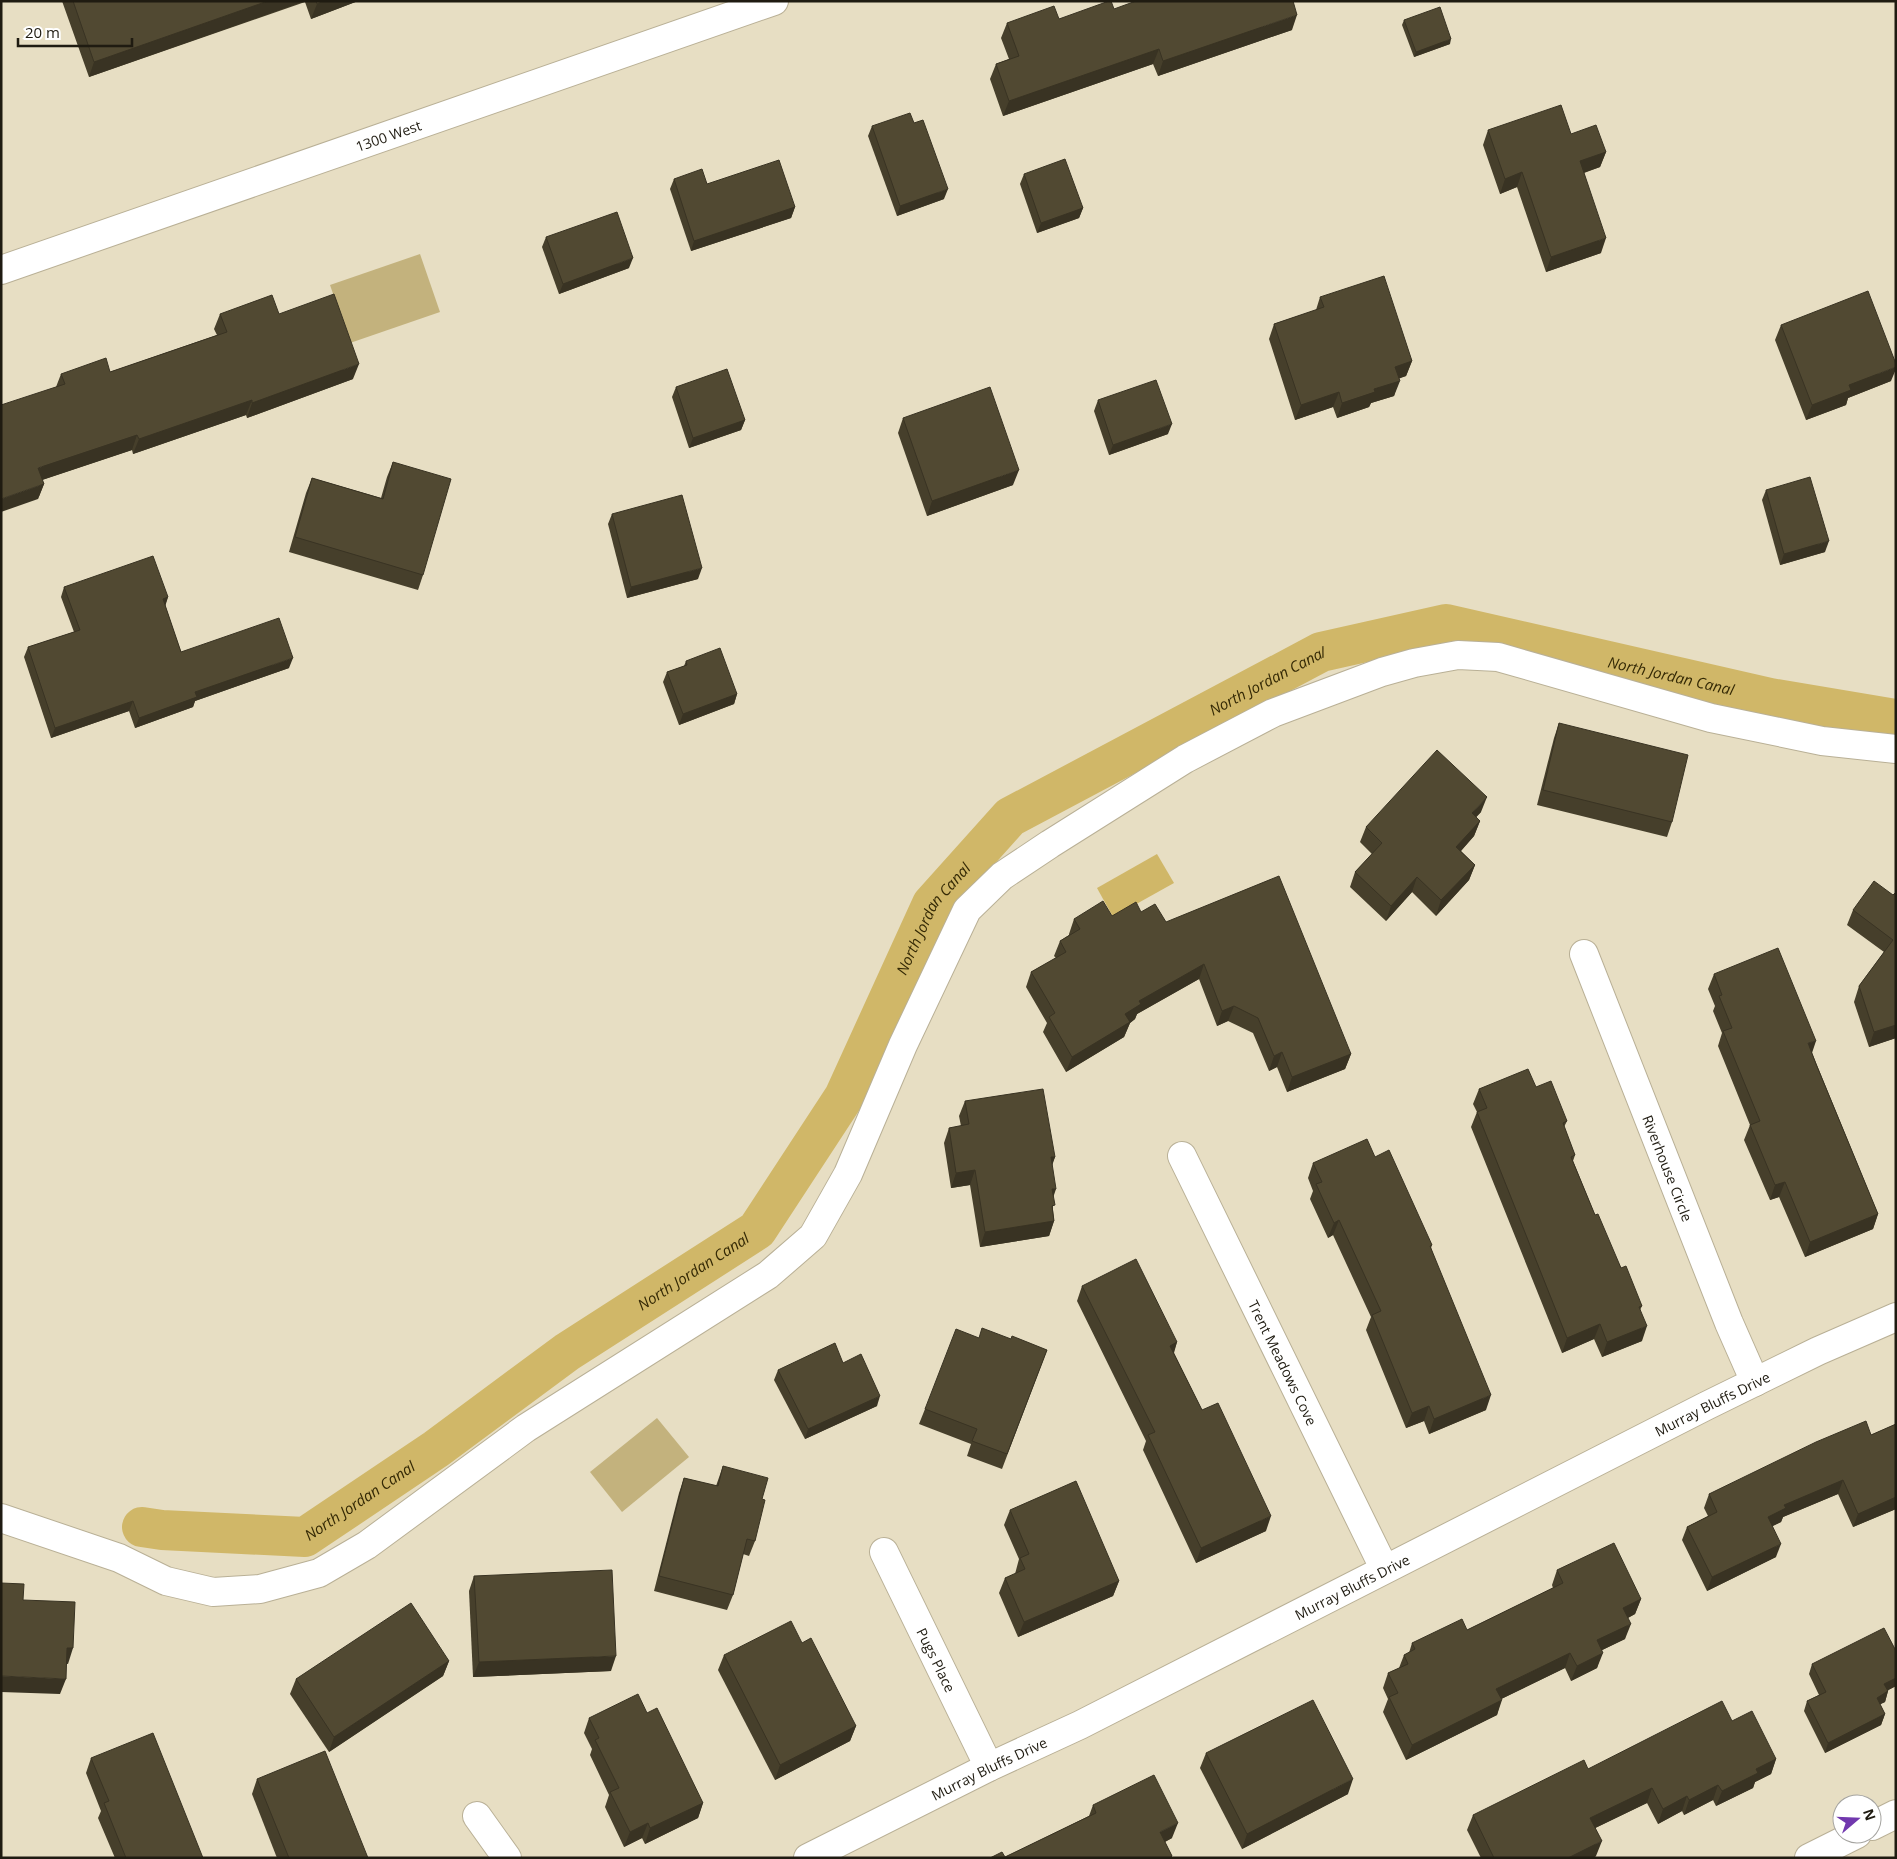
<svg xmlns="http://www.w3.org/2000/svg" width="1897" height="1859" font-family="'Open Sans',sans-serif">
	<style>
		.green { fill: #c3b27d }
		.water { fill: #d0b768 }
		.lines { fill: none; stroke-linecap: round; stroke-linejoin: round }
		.canal { stroke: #d0b768; stroke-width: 40 }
		.minor-casing { stroke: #b9b096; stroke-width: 30 }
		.minor { stroke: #fff; stroke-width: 28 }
		.wall { fill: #463f2b }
		.shaded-wall { fill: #393323 }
		.building { fill: #514932; stroke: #393323 }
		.labels { text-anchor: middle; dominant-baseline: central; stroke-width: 5; stroke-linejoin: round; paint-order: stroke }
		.street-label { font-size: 14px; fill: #1f1b11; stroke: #fff }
		.water-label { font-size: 15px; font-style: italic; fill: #342905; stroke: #fff }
	</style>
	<rect width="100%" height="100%" fill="#e7dec3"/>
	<g class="green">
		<polygon points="420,254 440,312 350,343 330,285"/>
		<polygon points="657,1418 689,1457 622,1512 590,1472"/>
	</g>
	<polygon class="water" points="1157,854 1174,883 1113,917 1097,888"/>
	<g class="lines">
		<path class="canal" id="s1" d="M142,1527l20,3 143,7 131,-88 131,-97 190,-122 87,-133 88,-193 78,-87 311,-165 125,-28 324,74 126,21"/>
		<g class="minor-casing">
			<g id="minor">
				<path id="s2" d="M1,270l773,-269"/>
				<path id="s3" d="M1584,954l145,369 26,59"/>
				<path id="s4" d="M1182,1156l202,412"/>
				<polyline points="1,1518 119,1558 166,1581 213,1592 260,1589 319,1573 367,1545 526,1428 768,1275 813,1236 848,1174 903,1045 967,910 1002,876 1050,844 1185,759 1273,713 1382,672 1414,663 1458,655 1498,657 1711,718 1822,741 1896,749"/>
				<path id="s5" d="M884,1552l105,215"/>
				<polyline points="477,1816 507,1858"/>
				<polyline points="1872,1826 1896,1814"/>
				<path id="s6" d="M808,1858l181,-91 91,-42 626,-319 112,-55 78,-34"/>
				<polyline points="1809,1858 1857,1834"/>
			</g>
		</g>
		<use href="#minor" class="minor"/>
	</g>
	<g class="wall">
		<polygon points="62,1 358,1 311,19 305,2 89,77"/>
		<polygon points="1114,9 1292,30 1158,76 1153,64 1003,116 990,79 996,64 1009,59 1001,38 1007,23 1059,19"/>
		<polygon points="1404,20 1450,44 1414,57 1402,25"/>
		<polygon points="872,126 944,199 897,216 868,136"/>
		<polygon points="1488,130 1571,134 1606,152 1600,167 1584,173 1601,253 1546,272 1517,187 1500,194 1483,145"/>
		<polygon points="1024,174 1083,208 1079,218 1037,233 1020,184"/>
		<polygon points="674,179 707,184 795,207 791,218 691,251 670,189"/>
		<polygon points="546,237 629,268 559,294 542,247"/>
		<polygon points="1320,297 1412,361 1406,376 1399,378 1394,396 1371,403 1369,407 1337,418 1333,407 1295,420 1269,339 1274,324 1316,310"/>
		<polygon points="220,314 279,314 353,379 247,418 246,415 133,454 132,450 42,480 44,484 38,499 56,387 61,374 110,372 217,335 214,329"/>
		<polygon points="1781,325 1891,381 1848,398 1846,405 1806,420 1775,340"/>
		<polygon points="676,387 745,420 741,430 689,448 672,397"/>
		<polygon points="1098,400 1168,434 1109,455 1094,411"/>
		<polygon points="903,418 1013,485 927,516 898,433"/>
		<polygon points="393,462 423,575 418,590 289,552 306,493 312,478 381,498 387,477"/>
		<polygon points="1766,490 1825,552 1780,565 1762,500"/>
		<polygon points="612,514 698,579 627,598 608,524"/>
		<polygon points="64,587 168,597 165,605 181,652 289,668 195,701 193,707 135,728 129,711 51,738 24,657 28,647 74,632 61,597"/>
		<polygon points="686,661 737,694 734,704 679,725 663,682 667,672 684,666"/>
		<polygon points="1559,723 1672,822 1667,837 1537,805 1554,738"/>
		<polygon points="1481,812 1476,817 1480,821 1474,836 1461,851 1475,865 1469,880 1436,916 1412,892 1386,921 1350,887 1355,872 1372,854 1360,842 1366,827"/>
		<polygon points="1896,892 1896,1038 1869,1047 1854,1002 1859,986 1884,952 1847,925 1853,910 1893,895"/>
		<polygon points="1141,912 1166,922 1351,1054 1345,1069 1287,1092 1277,1067 1269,1071 1253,1033 1228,1021 1217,1026 1199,979 1137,1014 1135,1019 1130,1023 1124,1037 1066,1072 1043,1032 1047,1023 1026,987 1031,972 1056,958 1054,956 1060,941 1069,935 1069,934 1074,919 1112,916"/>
		<polygon points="1714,974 1812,1053 1878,1214 1873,1229 1805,1257 1779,1197 1770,1200 1744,1140 1750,1125 1718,1046 1722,1033 1713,1011 1715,1006 1708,989"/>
		<polygon points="1536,1087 1567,1121 1564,1127 1575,1155 1573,1161 1595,1215 1621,1268 1642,1306 1640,1310 1642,1341 1602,1357 1594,1339 1562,1353 1471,1127 1477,1112 1473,1104 1479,1089"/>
		<polygon points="965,1101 1055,1157 1052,1164 1053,1196 1053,1210 1054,1221 1049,1236 980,1247 970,1185 951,1188 944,1143 949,1128 961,1126 959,1116"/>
		<polygon points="1375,1157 1432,1245 1431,1248 1486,1410 1429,1434 1424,1421 1406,1428 1366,1330 1371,1317 1333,1235 1328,1238 1310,1199 1313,1191 1308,1178 1313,1163"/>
		<polygon points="1082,1286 1177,1342 1174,1353 1202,1410 1266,1531 1196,1563 1143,1450 1146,1441 1077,1301"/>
		<polygon points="978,1338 1011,1339 1047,1350 1002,1469 967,1456 971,1444 919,1424 925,1409"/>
		<polygon points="843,1363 877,1406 805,1439 774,1380 778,1370"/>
		<polygon points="1896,1424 1896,1509 1853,1527 1838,1494 1783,1517 1781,1522 1772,1526 1776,1557 1707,1591 1682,1540 1687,1527 1708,1516 1704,1508 1709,1494 1871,1435"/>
		<polygon points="723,1466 762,1499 755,1541 749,1556 743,1554 733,1595 727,1610 654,1591 679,1493 684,1478 716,1486"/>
		<polygon points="1010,1510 1119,1581 1113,1596 1018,1637 999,1593 1005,1578 1015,1574 1019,1559 1004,1525"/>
		<polygon points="1557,1570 1641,1599 1635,1614 1628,1618 1625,1639 1602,1650 1597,1668 1571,1681 1565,1668 1501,1699 1497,1715 1406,1760 1383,1712 1388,1699 1383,1688 1388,1673 1399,1668 1404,1655 1409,1653 1412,1643 1467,1630 1553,1588 1552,1585"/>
		<polygon points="474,1576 611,1671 473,1677 469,1591"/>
		<polygon points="802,1643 856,1726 850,1741 775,1780 718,1670 724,1655"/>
		<polygon points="1896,1651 1896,1686 1888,1690 1888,1691 1885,1702 1880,1704 1885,1714 1881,1725 1825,1753 1804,1711 1807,1701 1819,1695 1809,1674 1812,1664"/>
		<polygon points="449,1661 443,1676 329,1752 290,1694 296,1679"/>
		<polygon points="647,1713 703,1803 698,1818 645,1844 642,1838 624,1847 605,1807 609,1795 590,1755 592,1749 584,1733 589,1718"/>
		<polygon points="1732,1721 1776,1759 1771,1774 1755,1782 1753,1788 1716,1806 1713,1800 1684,1815 1682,1811 1658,1824 1647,1803 1595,1828 1596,1856 1593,1858 1481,1858 1467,1830 1473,1815 1588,1769"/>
		<polygon points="1206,1753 1348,1794 1242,1849 1200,1768"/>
		<polygon points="91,1758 203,1858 115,1858 98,1818 101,1811 86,1773"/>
		<polygon points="257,1779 368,1858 277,1858 252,1794"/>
		<polygon points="1093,1805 1172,1838 1165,1842 1172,1856 1172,1858 990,1858 1005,1857 1089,1816"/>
	</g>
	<g class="shaded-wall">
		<polygon points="268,1 305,1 89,77 94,62"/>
		<polygon points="324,1 358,1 311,19 317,4"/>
		<polygon points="1297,15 1292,30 1158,76 1163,61"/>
		<polygon points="1451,39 1450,44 1414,57 1416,52"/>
		<polygon points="1159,49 1153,64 1003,116 1009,101"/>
		<polygon points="1606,152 1600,167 1574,176 1580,161"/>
		<polygon points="1522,172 1517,187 1500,194 1505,179"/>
		<polygon points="948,189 944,199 897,216 900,206"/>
		<polygon points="795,207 791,218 691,251 694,241"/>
		<polygon points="1083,208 1079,218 1037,233 1041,223"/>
		<polygon points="1606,238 1601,253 1546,272 1551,257"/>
		<polygon points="633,258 629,268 559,294 563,284"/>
		<polygon points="1412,361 1406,376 1390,382 1395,367"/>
		<polygon points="359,364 353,379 247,418 252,403"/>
		<polygon points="1896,367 1896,369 1891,381 1848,398 1846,405 1806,420 1812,405 1849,385"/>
		<polygon points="1400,381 1394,396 1371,403 1369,407 1337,418 1342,403 1374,389"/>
		<polygon points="1339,392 1333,407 1295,420 1301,405"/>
		<polygon points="252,400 246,415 133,454 139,439"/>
		<polygon points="745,420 741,430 689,448 693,438"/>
		<polygon points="1172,424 1168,434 1109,455 1113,445"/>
		<polygon points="137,435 132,450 33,483 38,468"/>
		<polygon points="1019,470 1013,485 927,516 932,501"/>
		<polygon points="44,484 38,499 1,512 1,499"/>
		<polygon points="1829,541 1825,552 1780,565 1784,554"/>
		<polygon points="702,568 698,579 627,598 631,587"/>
		<polygon points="168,597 165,607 163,599"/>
		<polygon points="293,658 289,668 195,701 193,707 135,728 139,718 195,692"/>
		<polygon points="737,694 734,704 679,725 683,714"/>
		<polygon points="133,701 129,711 51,738 55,728"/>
		<polygon points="1487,797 1481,812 1466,828 1472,813"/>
		<polygon points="1480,821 1474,836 1451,862 1456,847"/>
		<polygon points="1475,865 1469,880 1436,916 1441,900"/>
		<polygon points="1417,877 1412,892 1386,921 1391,906"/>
		<polygon points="1204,964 1199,979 1137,1014 1135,1019 1130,1023 1124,1037 1066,1072 1072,1057 1139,1001"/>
		<polygon points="1234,1006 1228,1021 1217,1026 1222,1011"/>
		<polygon points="1896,1025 1896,1038 1869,1047 1874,1032"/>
		<polygon points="1816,1041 1811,1056 1808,1043"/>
		<polygon points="1282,1052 1277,1067 1269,1071 1274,1056"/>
		<polygon points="1351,1054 1345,1069 1287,1092 1292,1077"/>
		<polygon points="1051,1157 1055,1157 1050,1172"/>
		<polygon points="975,1170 970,1185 951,1188 956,1173"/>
		<polygon points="1785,1182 1779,1197 1770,1200 1775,1185"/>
		<polygon points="1052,1189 1056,1189 1051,1204"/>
		<polygon points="1878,1214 1873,1229 1805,1257 1810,1242"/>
		<polygon points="1339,1220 1333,1235 1328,1238 1334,1223"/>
		<polygon points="1054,1221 1049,1236 980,1247 985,1232"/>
		<polygon points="1600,1324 1594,1339 1562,1353 1567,1338"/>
		<polygon points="1647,1326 1642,1341 1602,1357 1607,1342"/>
		<polygon points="1177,1342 1172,1357 1170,1346"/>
		<polygon points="1491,1395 1486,1410 1429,1434 1434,1419"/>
		<polygon points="880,1396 877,1406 805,1439 808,1429"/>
		<polygon points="1429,1406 1424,1421 1406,1428 1412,1413"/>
		<polygon points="1843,1480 1838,1494 1783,1517 1781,1522 1763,1531 1768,1517 1784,1505"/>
		<polygon points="1896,1497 1896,1509 1853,1527 1858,1514"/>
		<polygon points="1271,1516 1266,1531 1196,1563 1201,1548"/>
		<polygon points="1781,1544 1776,1557 1707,1591 1712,1577"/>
		<polygon points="1119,1581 1113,1596 1018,1637 1024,1622"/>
		<polygon points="1641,1599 1635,1614 1618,1623 1623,1608"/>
		<polygon points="1631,1624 1625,1639 1592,1655 1597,1640"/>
		<polygon points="67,1648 73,1648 68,1664 61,1663"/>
		<polygon points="1570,1653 1565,1668 1491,1704 1496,1689"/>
		<polygon points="1603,1653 1597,1668 1571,1681 1577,1666"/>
		<polygon points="616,1656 611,1671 473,1677 479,1662"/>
		<polygon points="449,1661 443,1676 329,1752 334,1737"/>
		<polygon points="1,1676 66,1679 60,1694 1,1692"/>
		<polygon points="1896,1678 1896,1686 1881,1694 1884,1684"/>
		<polygon points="1888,1691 1885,1702 1873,1708 1877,1698"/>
		<polygon points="1502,1700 1497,1715 1406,1760 1412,1745"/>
		<polygon points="1885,1714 1881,1725 1825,1753 1828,1743"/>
		<polygon points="856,1726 850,1741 775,1780 780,1765"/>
		<polygon points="1776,1759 1771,1774 1755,1782 1753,1788 1716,1806 1722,1791 1756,1769"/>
		<polygon points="1353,1779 1348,1794 1242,1849 1247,1834"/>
		<polygon points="1718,1785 1713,1800 1684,1815 1689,1800"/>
		<polygon points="1652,1788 1647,1803 1585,1833 1590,1818"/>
		<polygon points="1687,1796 1682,1811 1658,1824 1663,1809"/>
		<polygon points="703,1803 698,1818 645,1844 650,1828"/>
		<polygon points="648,1823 642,1838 624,1847 630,1832"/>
		<polygon points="1178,1823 1172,1838 1155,1847 1160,1832"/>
		<polygon points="1602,1841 1596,1856 1593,1858 1568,1858"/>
	</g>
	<g class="building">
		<polygon points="73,1 268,1 94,62"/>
		<polygon points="316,1 324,1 317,4"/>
		<polygon points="1109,1 1111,1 1114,9 1136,1 1293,1 1297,15 1163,61 1159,49 1009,101 996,64 1019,56 1007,23 1054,6 1059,19"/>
		<polygon points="1440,7 1451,39 1416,52 1404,20"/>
		<polygon points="1561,105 1571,134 1596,125 1606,152 1580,161 1606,238 1551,257 1522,172 1505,179 1488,130"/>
		<polygon points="910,113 914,123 923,120 948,189 900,206 872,126"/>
		<polygon points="1065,159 1083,208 1041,223 1024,174"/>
		<polygon points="779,160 795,207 694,241 674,179 702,169 707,184"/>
		<polygon points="617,212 633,258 563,284 546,237"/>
		<polygon points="1384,276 1412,361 1395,367 1400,381 1374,389 1375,392 1342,403 1339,392 1301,405 1274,324 1324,307 1320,297"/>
		<polygon points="1868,291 1896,364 1896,367 1849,385 1851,390 1812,405 1781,325"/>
		<polygon points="334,294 359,364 252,403 252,400 139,439 137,435 38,468 44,484 1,499 1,405 65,384 61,374 106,358 110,372 227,332 220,314 272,295 279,314"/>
		<polygon points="727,369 745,420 693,438 676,387"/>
		<polygon points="1156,380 1172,424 1113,445 1098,400"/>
		<polygon points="990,387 1019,470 932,501 903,418"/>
		<polygon points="393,462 451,479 423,575 295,537 312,478 383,499"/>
		<polygon points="1810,477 1829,541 1784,554 1766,490"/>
		<polygon points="682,495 702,568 631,587 612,514"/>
		<polygon points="153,556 168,597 163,599 181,652 279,618 293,658 195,692 197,697 139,718 133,701 55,728 28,647 80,630 64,587"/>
		<polygon points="720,648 737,694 683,714 667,672 687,665 686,661"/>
		<polygon points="1559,723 1688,755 1672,822 1543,790"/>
		<polygon points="1437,750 1487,797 1472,813 1480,821 1456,847 1475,865 1441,900 1417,877 1391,906 1355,872 1382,843 1366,827"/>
		<polygon points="1279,876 1351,1054 1292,1077 1282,1052 1274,1056 1258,1018 1234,1006 1222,1011 1204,964 1139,1001 1141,1004 1125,1014 1130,1022 1072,1057 1049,1017 1055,1013 1031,972 1066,952 1060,941 1080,929 1074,919 1103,901 1112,916 1136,902 1141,912 1155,904 1166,922"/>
		<polygon points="1874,881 1893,895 1896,892 1896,1025 1874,1032 1859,986 1893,940 1853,910"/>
		<polygon points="1778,948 1816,1041 1808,1043 1816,1064 1878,1214 1810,1242 1785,1182 1775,1185 1750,1125 1760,1121 1723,1031 1732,1028 1719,996 1722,995 1714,974"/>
		<polygon points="1528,1069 1536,1087 1551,1081 1567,1121 1563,1123 1575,1155 1571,1157 1595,1215 1598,1214 1621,1268 1626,1266 1642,1306 1639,1307 1647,1326 1607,1342 1600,1324 1567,1338 1477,1112 1487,1108 1479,1089"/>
		<polygon points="1043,1089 1055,1157 1051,1157 1056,1189 1052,1189 1055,1205 1052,1206 1054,1221 985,1232 975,1170 956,1173 949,1128 969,1124 965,1101"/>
		<polygon points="1367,1139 1375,1157 1389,1150 1432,1245 1430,1246 1491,1395 1434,1419 1429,1406 1412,1413 1372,1315 1381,1311 1339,1220 1334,1223 1316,1184 1322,1182 1313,1163"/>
		<polygon points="1136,1259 1177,1342 1170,1346 1202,1410 1218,1403 1271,1516 1201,1548 1148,1435 1155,1432 1082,1286"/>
		<polygon points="982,1328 1011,1339 1012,1336 1047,1350 1007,1454 972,1441 977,1429 925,1409 956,1329 979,1338"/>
		<polygon points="835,1343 843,1363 861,1354 880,1396 808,1429 778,1370"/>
		<polygon points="1866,1421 1871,1435 1896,1424 1896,1497 1858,1514 1843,1480 1784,1505 1786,1508 1768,1517 1781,1544 1712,1577 1687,1527 1717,1512 1709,1494 1816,1442"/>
		<polygon points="723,1466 768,1478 762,1499 765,1500 755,1541 747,1539 733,1595 659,1576 684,1478 718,1486"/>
		<polygon points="1076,1481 1119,1581 1024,1622 1005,1578 1025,1569 1020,1558 1029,1554 1010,1510"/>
		<polygon points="1614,1543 1641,1599 1623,1608 1631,1624 1597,1640 1603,1653 1577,1666 1570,1653 1496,1689 1502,1700 1412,1745 1389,1697 1398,1693 1388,1673 1408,1664 1404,1655 1415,1649 1412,1643 1462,1619 1467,1630 1563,1583 1557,1570"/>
		<polygon points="612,1570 616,1656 479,1662 474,1576"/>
		<polygon points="1,1583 24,1584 23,1600 75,1602 73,1648 67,1648 66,1679 1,1676"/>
		<polygon points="411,1603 449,1661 334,1737 296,1679"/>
		<polygon points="791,1621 802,1643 811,1638 856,1726 780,1765 724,1655"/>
		<polygon points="1884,1628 1896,1651 1896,1678 1884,1684 1888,1691 1877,1698 1885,1714 1828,1743 1807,1701 1826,1692 1812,1664"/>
		<polygon points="638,1694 647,1713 657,1708 703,1803 650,1828 648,1823 630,1832 610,1792 619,1788 595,1740 599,1738 589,1718"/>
		<polygon points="1313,1700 1353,1779 1247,1834 1206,1753"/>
		<polygon points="1722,1701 1732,1721 1752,1711 1776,1759 1756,1769 1758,1773 1722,1791 1718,1785 1689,1800 1687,1796 1663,1809 1652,1788 1590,1818 1602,1841 1568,1858 1494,1858 1473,1815 1584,1760 1588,1769"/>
		<polygon points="153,1733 203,1858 126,1858 104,1803 109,1801 91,1758"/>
		<polygon points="325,1751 368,1858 289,1858 257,1779"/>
		<polygon points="1154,1775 1178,1823 1160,1832 1172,1856 1169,1858 990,1858 1002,1852 1005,1857 1096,1813 1093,1805"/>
	</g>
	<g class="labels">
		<g class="street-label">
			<text stroke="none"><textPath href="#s2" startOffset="410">1300 West</textPath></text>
			<text stroke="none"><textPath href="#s3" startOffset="230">Riverhouse Circle</textPath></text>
			<text stroke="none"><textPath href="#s4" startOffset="230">Trent Meadows Cove</textPath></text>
			<text stroke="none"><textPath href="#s6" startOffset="1012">Murray Bluffs Drive</textPath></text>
			<text stroke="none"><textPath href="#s6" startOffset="608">Murray Bluffs Drive</textPath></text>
			<text stroke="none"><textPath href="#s5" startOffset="120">Pugs Place</textPath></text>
			<text stroke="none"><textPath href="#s6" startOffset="202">Murray Bluffs Drive</textPath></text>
		</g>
		<g class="water-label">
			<text stroke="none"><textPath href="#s1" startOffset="1909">North Jordan Canal</textPath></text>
			<text stroke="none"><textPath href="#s1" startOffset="1489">North Jordan Canal</textPath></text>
			<text stroke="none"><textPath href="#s1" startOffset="1069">North Jordan Canal</textPath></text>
			<text stroke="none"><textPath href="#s1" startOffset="634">North Jordan Canal</textPath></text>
			<text stroke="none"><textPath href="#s1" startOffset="229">North Jordan Canal</textPath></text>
		</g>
	</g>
	<rect width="1897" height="1859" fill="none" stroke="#1f1b11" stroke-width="5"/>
	<g transform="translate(1857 1819) rotate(71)"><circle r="24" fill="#ffffff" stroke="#a5a4a0"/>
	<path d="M0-4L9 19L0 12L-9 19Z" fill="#7138ae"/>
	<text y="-8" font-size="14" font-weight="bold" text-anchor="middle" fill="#1f1b11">N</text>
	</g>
	<path d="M18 38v8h114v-8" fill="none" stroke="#1f1b11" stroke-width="2.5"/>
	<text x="25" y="38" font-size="15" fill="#1f1b11" stroke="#ffffff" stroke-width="4" paint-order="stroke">20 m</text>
</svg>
